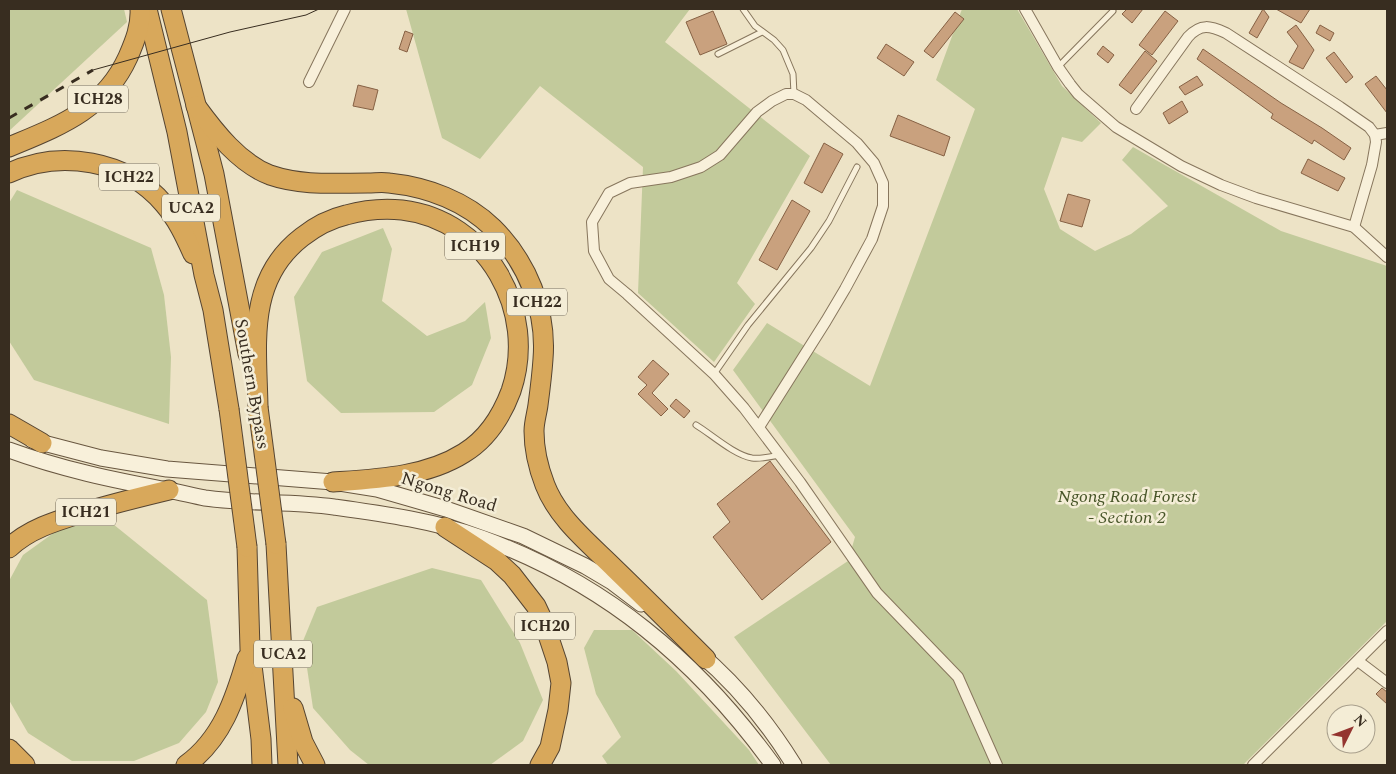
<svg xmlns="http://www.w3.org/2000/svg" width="1396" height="774" font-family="Spectral,serif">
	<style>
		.green { fill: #c2ca9b }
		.building { fill: #c9a17e; stroke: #866144 }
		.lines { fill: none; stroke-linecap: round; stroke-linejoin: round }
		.lane-casing { stroke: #87765d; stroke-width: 7 }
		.street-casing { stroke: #87765d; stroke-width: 12 }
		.secondary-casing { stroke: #695740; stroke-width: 17 }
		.highway-casing { stroke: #554431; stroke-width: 21 }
		.lane { stroke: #f8f0da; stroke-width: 5 }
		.street { stroke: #f8f0da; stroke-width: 10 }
		.secondary { stroke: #f8f0da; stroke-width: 15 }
		.highway { stroke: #d8a85b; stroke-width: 19 }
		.tram { stroke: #382d20; stroke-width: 1 }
		.rail { stroke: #382d20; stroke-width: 3; stroke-dasharray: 9 9; stroke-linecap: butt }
		.highway-bridge-casing { stroke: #554431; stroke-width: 21; stroke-linecap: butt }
		.highway-bridge { stroke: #d8a85b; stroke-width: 19 }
		.labels { text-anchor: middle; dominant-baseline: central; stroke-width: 5; stroke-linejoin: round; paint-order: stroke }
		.shield { fill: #f4edd6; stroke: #706757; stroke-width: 1 }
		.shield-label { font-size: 16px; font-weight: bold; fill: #382d20 }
		.street-label { font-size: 18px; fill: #382d20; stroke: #f4edd6 }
		.park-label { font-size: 18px; font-style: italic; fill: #465427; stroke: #f4edd6 }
	</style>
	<rect width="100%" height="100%" fill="#ede3c6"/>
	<g class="green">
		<polygon points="9,9 124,9 127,22 9,131"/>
		<polygon points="406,9 690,9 665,42 810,156 737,283 755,304 714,362 638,293 643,167 540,86 480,159 442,138"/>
		<polygon points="962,9 1017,9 1062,86 1101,123 1082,142 1062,137 1044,189 1060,229 1095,251 1131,234 1168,206 1122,160 1133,147 1281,231 1387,266 1387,621 1243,765 831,765 734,637 848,561 855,537 733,370 767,323 870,386 975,109 936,80"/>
		<polygon points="17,190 151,248 164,295 171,357 169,424 34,380 9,341 9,203"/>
		<polygon points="383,228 392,249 382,301 427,336 465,321 485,302 491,338 472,385 434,412 341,413 307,381 294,297 322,252"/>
		<polygon points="108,520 207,600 218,682 206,712 179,743 134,761 72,761 28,733 9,700 9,581 23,555 59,529"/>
		<polygon points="432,568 481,580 520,643 543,700 523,741 490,765 369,765 350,750 313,708 303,641 317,607"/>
		<polygon points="594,630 632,630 676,671 749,750 759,765 608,765 602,756 621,737 596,694 584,648"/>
	</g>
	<g class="building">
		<polygon points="1127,9 1143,9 1132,23 1122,14"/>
		<polygon points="1263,9 1269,17 1257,38 1249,33"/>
		<polygon points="1276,9 1310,9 1301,23"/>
		<polygon points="713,11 727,44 700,55 686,22"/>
		<polygon points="1165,11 1178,21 1152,55 1139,45"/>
		<polygon points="955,12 964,19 933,58 924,51"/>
		<polygon points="1296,25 1314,50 1303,69 1289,62 1298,46 1287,32"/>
		<polygon points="1320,25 1334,33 1330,41 1316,33"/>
		<polygon points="405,31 413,34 407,52 399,49"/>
		<polygon points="886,44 914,62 904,76 877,58"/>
		<polygon points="1103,46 1114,55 1108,63 1097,54"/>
		<polygon points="1203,49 1281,103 1322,128 1351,148 1344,160 1314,140 1312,144 1271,118 1273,114 1197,59"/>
		<polygon points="1145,51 1157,61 1131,94 1119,85"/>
		<polygon points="1334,52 1353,77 1346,83 1326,58"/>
		<polygon points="1197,76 1203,85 1185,95 1179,87"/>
		<polygon points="1376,76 1387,90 1387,113 1365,84"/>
		<polygon points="358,85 378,90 373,110 353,106"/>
		<polygon points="1182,101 1188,112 1169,124 1163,113"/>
		<polygon points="898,115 950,137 944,156 890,136"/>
		<polygon points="824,143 843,154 822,193 804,183"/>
		<polygon points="1308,159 1345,178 1338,191 1301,173"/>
		<polygon points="1068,194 1090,200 1082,227 1060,221"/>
		<polygon points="792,200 810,211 777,270 759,260"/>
		<polygon points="653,360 669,374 652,393 668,409 661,416 638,394 647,385 638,377"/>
		<polygon points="676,399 690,411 684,418 670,406"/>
		<polygon points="770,461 831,542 762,600 713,537 730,522 717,504"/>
		<polygon points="1382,688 1387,692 1387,704 1376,694"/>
	</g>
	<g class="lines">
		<g class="lane-casing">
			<g id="lane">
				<polyline points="743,9 755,26 774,40 783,50 793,74 794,94"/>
				<polyline points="718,54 762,32"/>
				<polyline points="1058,67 1113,11"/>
				<polyline points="714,374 748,325 811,248 829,221 857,167"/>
				<path d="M696,425c15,9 38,30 56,33 9,1 18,-1 28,-3"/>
			</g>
		</g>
		<g class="street-casing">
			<g id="street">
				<polyline points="1025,9 1058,67 1070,84 1078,94 1116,127 1181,166 1221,185 1256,198 1354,227 1387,257"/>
				<polyline points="309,82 345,9"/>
				<path d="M1136,109l52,-72c13,-14 22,-11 38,-4l114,74 29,20 6,8 1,7 -4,23 -18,62"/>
				<polyline points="1375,135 1387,133"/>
				<polyline points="759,427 826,321 845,289 872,239 883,206 883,183 874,163 857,143 806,100 794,94 786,94 772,101 757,112 720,155 701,167 671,177 630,183 609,193 592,222 594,251 609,279 627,294 714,374 744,408 800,482 877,593 958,677 997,765"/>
				<polyline points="1358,661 1387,683"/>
				<polyline points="1253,765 1387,631"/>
			</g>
		</g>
		<g class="secondary-casing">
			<g id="secondary">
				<polyline points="32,440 101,458 167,469 333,482 377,489 446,509 523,536 585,566 612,582 641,604"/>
				<path d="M9,450c52,19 104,30 158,40 13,2 26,6 38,8 43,6 87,3 129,9 50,7 101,14 148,31 123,45 215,122 291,227"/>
				<path d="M698,652c38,32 70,71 96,113"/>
			</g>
		</g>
		<g class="highway-casing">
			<g id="highway">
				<polyline points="147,9 177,132 204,275 213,310 229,409"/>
				<polyline points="171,9 214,174 248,354"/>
				<path d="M196,106c19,26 43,57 74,69 32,11 65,8 98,8 7,0 14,-1 21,0 38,4 76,18 104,45 34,34 54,82 50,131 -1,15 -3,31 -5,46 -1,8 -4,17 -4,26 0,18 4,36 11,54 13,34 45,59 70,84 31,30 61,60 91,90"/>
				<path d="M9,147c50,-21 95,-37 119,-90 7,-16 13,-31 12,-48"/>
				<path d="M9,173c51,-24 118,-13 155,31 13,15 21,32 29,50"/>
				<path d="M258,407c-1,-62 -12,-127 44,-170 14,-11 27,-18 44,-22 18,-5 37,-7 56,-5 86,10 136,102 109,181 -9,24 -24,48 -47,62 -38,24 -87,26 -131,29"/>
				<polyline points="9,424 42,443"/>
				<polyline points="445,527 497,561 512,575 536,606 544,623 557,662 561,683 558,710 550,747 540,765"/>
				<polyline points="276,544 288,765"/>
				<polyline points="247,547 250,649 261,739 262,765"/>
				<path d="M9,548c20,-19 47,-27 73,-35 29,-9 58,-16 87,-23"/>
				<polyline points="293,708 303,742 315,765"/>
				<polyline points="9,749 25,765"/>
				<path d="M186,765c36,-26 49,-66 61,-107"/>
			</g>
		</g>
		<use href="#lane" class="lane"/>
		<use href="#street" class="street"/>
		<use href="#secondary" class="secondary"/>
		<use href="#highway" class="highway"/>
		<polyline class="tram" points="93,70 230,32 306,15 319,9"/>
		<polyline class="rail" points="9,118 93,70"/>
		<g class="highway-bridge-casing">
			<g id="highway-bridge">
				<polyline points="258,407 276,544"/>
				<polyline points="229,409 247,547"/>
			</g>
		</g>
		<use href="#highway-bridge" class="highway-bridge"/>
	</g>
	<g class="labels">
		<g class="shield">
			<rect x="68" y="85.5" width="60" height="27" rx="4"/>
			<rect x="99" y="163.5" width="60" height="27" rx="4"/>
			<rect x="162" y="194.5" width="58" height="27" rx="4"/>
			<rect x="445" y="232.5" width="60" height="27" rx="4"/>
			<rect x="507" y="288.5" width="60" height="27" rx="4"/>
			<rect x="56" y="498.5" width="60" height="27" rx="4"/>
			<rect x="515" y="612.5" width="60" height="27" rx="4"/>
			<rect x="254" y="640.5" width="58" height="27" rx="4"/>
		</g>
		<g class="shield-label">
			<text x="98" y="99">ICH28</text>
			<text x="129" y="177">ICH22</text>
			<text x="191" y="208">UCA2</text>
			<text x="475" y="246">ICH19</text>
			<text x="537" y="302">ICH22</text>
			<text x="86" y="512">ICH21</text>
			<text x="545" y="626">ICH20</text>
			<text x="283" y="654">UCA2</text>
		</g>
		<g class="street-label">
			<text transform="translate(252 384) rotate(80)">Southern Bypass</text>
			<text transform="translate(449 492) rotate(17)">Ngong Road</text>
		</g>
		<g class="park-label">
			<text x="1127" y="496">Ngong Road Forest<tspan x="1127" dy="21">- Section 2</tspan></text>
		</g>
	</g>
	<rect width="1396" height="774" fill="none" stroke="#382d20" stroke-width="20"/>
	<g transform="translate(1351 729) rotate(48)"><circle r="24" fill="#f4edd6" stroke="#a9a08d"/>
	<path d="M0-4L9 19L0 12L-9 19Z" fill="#94342f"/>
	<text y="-8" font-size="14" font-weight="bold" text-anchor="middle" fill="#382d20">N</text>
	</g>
</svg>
